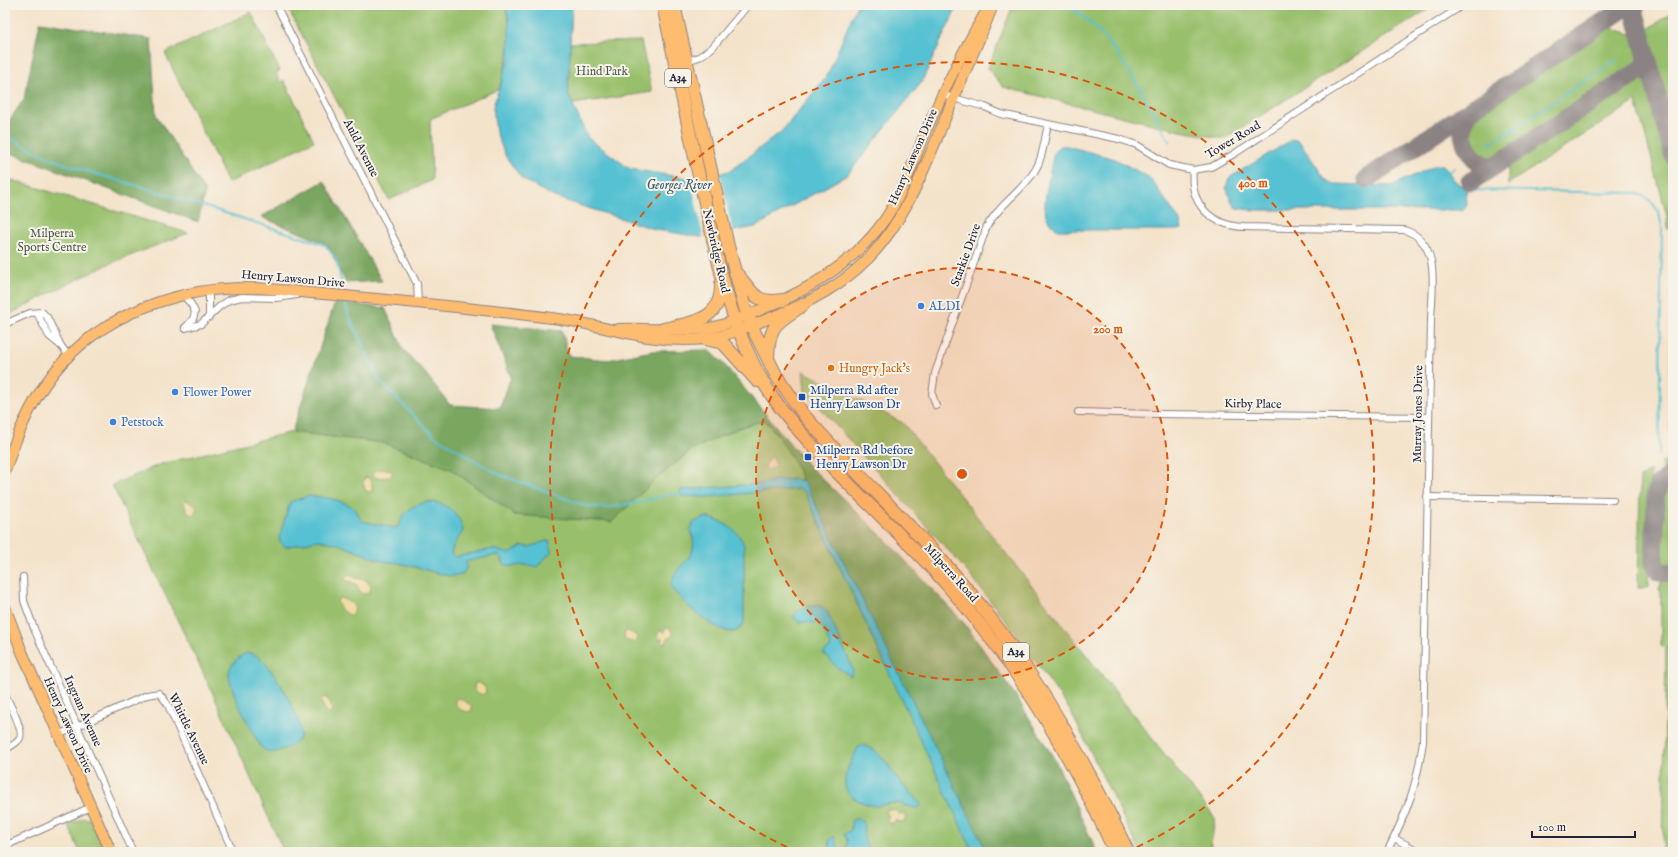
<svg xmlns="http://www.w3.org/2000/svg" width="1678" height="857" font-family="'IM FELL English',serif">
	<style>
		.green { fill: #98c06c; stroke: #5d7154 }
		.forest { fill: #7aa660; stroke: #4e644e }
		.sand { fill: #eeda9e; stroke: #887e6c }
		.water { fill: #57c1d2; stroke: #3c7286 }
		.pier { fill: #f4e3cb }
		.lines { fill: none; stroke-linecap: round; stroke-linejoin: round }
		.stream { stroke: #57c1d2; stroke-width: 2 }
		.taxiway { stroke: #8b8283; stroke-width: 19 }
		.street-casing { stroke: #8b8283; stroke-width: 8 }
		.primary-casing { stroke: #8b8283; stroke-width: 12 }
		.highway-casing { stroke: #8b8283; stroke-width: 14 }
		.street { stroke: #fff; stroke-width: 6 }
		.primary { stroke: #febc70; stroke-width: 10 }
		.highway { stroke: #febc70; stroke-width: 12 }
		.ring { fill: none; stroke: #de560e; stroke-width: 2; stroke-dasharray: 7 5 }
		.shop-dot { fill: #3f7fe0; stroke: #f7f3e8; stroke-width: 1.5 }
		.food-dot { fill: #e8710a; stroke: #f7f3e8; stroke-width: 1.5 }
		.transit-dot { fill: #1a4fb4; stroke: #f7f3e8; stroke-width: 1.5 }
		.labels { text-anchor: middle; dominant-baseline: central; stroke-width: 4; stroke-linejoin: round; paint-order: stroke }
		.shield { fill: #f7f3e8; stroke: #62616f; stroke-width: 1 }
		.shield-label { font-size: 11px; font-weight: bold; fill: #22223b }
		.park-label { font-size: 12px; fill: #4b594c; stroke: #f7f3e8 }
		.street-label { font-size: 12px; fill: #22223b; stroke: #f7f3e8 }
		.shop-label { font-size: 12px; fill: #366cbe; stroke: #f7f3e8; text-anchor: start }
		.food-label { font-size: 12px; fill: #c56008; stroke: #f7f3e8; text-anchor: start }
		.transit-label { font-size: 12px; fill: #164399; stroke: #f7f3e8; text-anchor: start }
		.water-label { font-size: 13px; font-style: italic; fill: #355a70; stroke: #f7f3e8 }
		.centre { fill: #de560e; stroke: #f7f3e8; stroke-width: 2 }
		.ring-label { font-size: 12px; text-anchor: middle; font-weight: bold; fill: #de560e; stroke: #f7f3e8; stroke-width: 4; stroke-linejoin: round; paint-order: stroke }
	</style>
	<rect width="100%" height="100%" fill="#f7f3e8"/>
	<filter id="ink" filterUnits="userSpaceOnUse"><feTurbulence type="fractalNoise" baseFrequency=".025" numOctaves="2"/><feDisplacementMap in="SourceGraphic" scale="8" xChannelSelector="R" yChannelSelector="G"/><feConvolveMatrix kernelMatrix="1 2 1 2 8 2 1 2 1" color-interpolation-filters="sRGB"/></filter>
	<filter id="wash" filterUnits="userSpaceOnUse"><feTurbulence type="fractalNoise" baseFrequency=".012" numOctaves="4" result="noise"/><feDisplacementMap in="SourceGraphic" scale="16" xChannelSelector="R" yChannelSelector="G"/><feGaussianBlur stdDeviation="0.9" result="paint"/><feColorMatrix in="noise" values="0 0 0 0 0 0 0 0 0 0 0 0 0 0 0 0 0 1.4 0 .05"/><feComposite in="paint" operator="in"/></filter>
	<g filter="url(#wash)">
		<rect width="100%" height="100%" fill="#f4e3cb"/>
		<g class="green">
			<path d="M286,5h218c12,27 3,57 -5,84l-69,30 2,61 -43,20z"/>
			<polygon points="1013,5 1435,5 1224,139 1176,130 1003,87 988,68"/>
			<polygon points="251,12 280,71 276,73 280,82 284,80 314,141 228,183 165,53"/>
			<polygon points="1673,12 1673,127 1648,32 1651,27"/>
			<path d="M1606,26l27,9 7,24 -2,4 -20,14 1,2 -120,79c-6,1 -13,3 -19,0 -8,-5 -15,-23 -12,-31 3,-7 9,-12 15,-17z"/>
			<polygon points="641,41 652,92 573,104 568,94 570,43"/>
			<polygon points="1639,79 1644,79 1646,83 1673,181 1673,225 1668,230 1667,216 1636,101 1508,184 1508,163 1623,87 1624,89"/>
			<polygon points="5,178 188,233 109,264 60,288 5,317"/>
			<polygon points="1672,272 1673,468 1669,470 1663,470 1661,463 1670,457"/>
			<polygon points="803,371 903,423 1215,818 1210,852 1140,852 1071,712 1017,635 965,569 805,391"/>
			<path d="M765,420c17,20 30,39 39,64l172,368h-692l-75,-167 -97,-200 49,-21 131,-32 92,11 67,26 64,46 141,-36 37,-30 45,-21z"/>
			<polygon points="1650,471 1648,588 1638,588 1640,478"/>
			<polygon points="1673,481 1673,568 1666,568 1661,565 1660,559 1661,496 1664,488"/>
			<polygon points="1665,579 1673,579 1673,852 1663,852 1666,647 1661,646 1661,590 1659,590 1661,583"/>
			<polygon points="83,818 87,818 91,820 105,852 80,852 68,825"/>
		</g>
		<g class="forest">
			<polygon points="40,22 151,39 156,115 205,192 198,222 5,151 5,127 24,99"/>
			<polygon points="324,181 382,281 346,283 327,244 261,217"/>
			<path d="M335,302l50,6 18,41 23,25 24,31 50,3 11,-31 -21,-53 72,7 7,25 39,4 44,-9 57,-1 13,12 86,103 77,74 79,84 50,70 42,69 41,90h-114l-179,-368c-9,-25 -22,-44 -39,-64l-27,8 -45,21 -37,30 -44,43 -97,-7 -64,-46 -67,-26 -92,-11z"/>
		</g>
		<g class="sand">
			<polygon points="769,457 773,458 776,466 768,470 765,467"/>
			<polygon points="388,469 393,472 390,477 376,478 373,474 376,470"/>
			<polygon points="368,477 372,483 372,491 369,492 365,490 363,482 365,478"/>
			<polygon points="186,500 196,506 196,511 192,515 187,512 184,502"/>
			<polygon points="349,574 356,578 366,580 371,587 369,593 362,594 356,584 345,580 345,577"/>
			<path d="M340,598l12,5 3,6 -3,6c-8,0 -13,-7 -15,-14z"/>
			<polygon points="668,627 672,632 673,636 668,638 666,643 663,644 661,641 663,639 659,639 657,634 661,630 665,633 664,629"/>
			<polygon points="628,631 637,636 635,643 625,640 624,633"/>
			<path d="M475,683c5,-1 10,3 11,8l-3,4 -5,-2 -4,-4z"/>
			<polygon points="323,697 328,699 332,710 330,713 326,712 321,702"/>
			<path d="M459,698l12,7 1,6c-8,2 -15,-2 -17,-9l1,-3z"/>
			<polygon points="888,809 895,810 900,815 905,814 905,821 897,822 896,819 894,823 888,823 886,820 889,816 886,812"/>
		</g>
		<g class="water">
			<polygon points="504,5 572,5 568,94 588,138 630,169 692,179 730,171 782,131 827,76 857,5 958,5 921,83 847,175 755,227 700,237 657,230 554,197 522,179 506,157 496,132 493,107 509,57 509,18"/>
			<polygon points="1293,139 1300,142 1326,180 1333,184 1391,186 1437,165 1443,165 1455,181 1466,190 1467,206 1462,210 1250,210 1236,208 1231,200 1226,187 1229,178"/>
			<path d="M1060,146h7l48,13 35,19 30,43 2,8 -4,1h-120c-5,-4 -10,-8 -12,-15 -4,-13 5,-44 7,-59l2,-6z"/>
			<polygon points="795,479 804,481 987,852 973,852 805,493 800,489 706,497 681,496 680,490 758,484 778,480"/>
			<path d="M308,496c13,0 38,4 48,14 2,3 4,8 6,11l33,7 4,-2c10,-34 58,-31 64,5l-10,15 -2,8 4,3 38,-8 17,5 12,-8 7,1 20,-7 3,11 -15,16c-3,-1 -7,-2 -10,-2 -9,-1 -17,5 -24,-2l-1,-5 -5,-3 -31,7 1,5 -5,8 -13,1 -50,-13 -17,-2 -44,-17 -19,-4 -34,7 -5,-5 -1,-4 11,-36z"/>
			<path d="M706,517c17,5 32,11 38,28v78l-3,5 -7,4c-20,0 -50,-28 -63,-44 0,-26 33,-26 19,-59l4,-7z"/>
			<polygon points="811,606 821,606 827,611 851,664 853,671 851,676 838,668 823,653 831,647 824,630 818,623 799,622 793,617 800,609"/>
			<path d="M247,653c6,1 10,2 14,6 13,11 44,62 39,78 -3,7 -11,10 -17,12 -10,5 -14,5 -22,-2 -8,-13 -33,-60 -32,-74 1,-9 10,-17 18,-20z"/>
			<path d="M863,745c17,4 25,21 35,34 6,8 15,15 21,22l2,4 -2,3c-9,1 -17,-6 -27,-5 -5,0 -10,3 -15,3 -7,0 -13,-3 -20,-6 -24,-12 -6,-37 1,-53z"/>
			<path d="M855,819h5c7,6 2,12 4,18 1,4 3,10 5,15h-22v-12l-3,-6 7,-4v-9z"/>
			<polygon points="834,836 839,852 830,852 829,840"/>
		</g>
		<polygon class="pier" points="719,171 733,233 704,239 690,177"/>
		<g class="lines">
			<g class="stream">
				<path d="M1064,5c44,18 83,96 105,136"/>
				<polyline points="1511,130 1519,132"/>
				<path d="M5,134c41,28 87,39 134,52 15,4 30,10 46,14l140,45 11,14 8,34"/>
				<polyline points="1488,145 1616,60"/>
				<polyline points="1448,172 1454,168"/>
				<path d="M1466,190l167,3c19,3 26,16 29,34l-3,228"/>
				<polyline points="345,299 348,314 379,380 433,435 498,474 586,506 605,508 646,501 665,495 683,494"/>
			</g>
			<g class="taxiway">
				<polyline points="1635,5 1635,13 1673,154"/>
				<path d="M1473,109c-5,5 -9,11 -10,19 -2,17 15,43 33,37"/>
				<polyline points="1366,179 1629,5"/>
				<polyline points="1470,182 1639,71 1645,66 1647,59"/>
				<polyline points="1673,474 1659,484 1656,493 1654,563 1659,572 1673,573"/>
			</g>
		</g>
	</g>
	<g filter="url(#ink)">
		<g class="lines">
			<g class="street-casing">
				<g id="street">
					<polyline points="276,5 417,284 418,304"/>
					<polyline points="684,62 699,57 712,48 748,5"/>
					<polyline points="943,95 985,107 1001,114 1119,139 1137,145 1169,165 1193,170 1211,167 1234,154 1463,5"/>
					<path d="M1193,170c-4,34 18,55 50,57l161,3c38,11 28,60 27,90l-8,421c-6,45 -16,71 -36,111"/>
					<polyline points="183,295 191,304 195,312 193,319 185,328"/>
					<polyline points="37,313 49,336 61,346"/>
					<polyline points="209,317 209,290"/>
					<polyline points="5,324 30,313 42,312 47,317 61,346 69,356"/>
					<polyline points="185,328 201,324 219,307 229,300 242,297 277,298 297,295"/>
					<path d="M936,406l-4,-12 3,-21 52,-147c12,-21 34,-34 47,-54 9,-13 10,-32 14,-47"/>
					<polyline points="1078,412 1156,414 1429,417"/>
					<polyline points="1427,497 1613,500"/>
					<polyline points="23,577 24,601 35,631 133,852"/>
					<path d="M5,694c4,9 19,36 15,44 -3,6 -10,8 -15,12"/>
					<polyline points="58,735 147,695 159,693 167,703 233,852"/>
					<polyline points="1394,838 1420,852"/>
					<polyline points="5,846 91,807"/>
				</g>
			</g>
			<g class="primary-casing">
				<g id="primary">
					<path d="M619,329c30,-2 61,4 91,-1 16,-3 31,-10 45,-16 56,-22 111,-55 140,-109 13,-23 21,-48 31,-72 17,-39 36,-79 58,-116"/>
					<path d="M5,471c12,-38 29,-77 56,-107 52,-57 133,-81 209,-75 94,9 188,17 282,29 51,6 99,27 152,21 20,-2 37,-10 56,-17 46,-17 90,-39 121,-78 31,-39 47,-85 66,-130 15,-36 32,-72 46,-109"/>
					<polyline points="5,607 22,652 111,852"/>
				</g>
			</g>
			<g class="highway-casing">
				<g id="highway">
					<path d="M663,5c14,66 27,132 42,198 14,63 26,126 60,182 19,31 44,57 69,84 38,39 78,76 114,117 72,82 122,167 167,266"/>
					<path d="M674,5l54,241 17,62 10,25 21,42 28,40c58,67 126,126 181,196 58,74 103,155 143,241"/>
					<path d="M738,275c17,20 17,29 46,25"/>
					<path d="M663,329c28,-6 59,-8 58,-45"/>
					<polyline points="705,339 723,343 757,381"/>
					<path d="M768,358c1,-35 9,-35 35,-53"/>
				</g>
			</g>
			<use href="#street" class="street"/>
			<use href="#primary" class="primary"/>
			<use href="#highway" class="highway"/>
		</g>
	</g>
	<circle cx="962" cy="474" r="206" fill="#de560e" fill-opacity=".12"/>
	<g class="ring">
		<circle cx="962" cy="474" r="206"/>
		<path d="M798 852A412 412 0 1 1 1126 852"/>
	</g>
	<g class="shop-dot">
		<circle cx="921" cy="306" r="4"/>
		<circle cx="175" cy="392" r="4"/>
		<circle cx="113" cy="422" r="4"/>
	</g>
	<circle class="food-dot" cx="831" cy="368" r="4"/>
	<g class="transit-dot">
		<rect x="798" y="393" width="8" height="8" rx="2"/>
		<rect x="804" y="453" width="8" height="8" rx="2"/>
	</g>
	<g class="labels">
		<g class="shield">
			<rect x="665" y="69" width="26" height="18" rx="3"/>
			<rect x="1003" y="643" width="26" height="18" rx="3"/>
		</g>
		<g class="shield-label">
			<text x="678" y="78">A34</text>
			<text x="1016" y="652">A34</text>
		</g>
		<g class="park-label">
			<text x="602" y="71">Hind Park</text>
			<text x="52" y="233">Milperra<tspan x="52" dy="14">Sports Centre</tspan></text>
		</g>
		<g class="street-label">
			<text transform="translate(1233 140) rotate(-31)">Tower Road</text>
			<text transform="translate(361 148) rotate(63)">Auld Avenue</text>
			<text transform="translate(913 157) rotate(-66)">Henry Lawson Drive</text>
			<text transform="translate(716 251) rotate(77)">Newbridge Road</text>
			<text transform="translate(966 255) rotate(-70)">Starkie Drive</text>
			<text transform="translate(293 279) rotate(5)">Henry Lawson Drive</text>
			<text transform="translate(1253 404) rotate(1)">Kirby Place</text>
			<text transform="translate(1418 414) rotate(-89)">Murray Jones Drive</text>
			<text transform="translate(951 573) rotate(48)">Milperra Road</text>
			<text transform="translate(83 711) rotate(66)">Ingram Avenue</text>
			<text transform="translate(68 725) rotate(66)">Henry Lawson Drive</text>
			<text transform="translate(189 729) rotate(64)">Whittle Avenue</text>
		</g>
		<g class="shop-label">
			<text x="929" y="306">ALDI</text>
			<text x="183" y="392">Flower Power</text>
			<text x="121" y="422">Petstock</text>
		</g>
		<g class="food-label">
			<text x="839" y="368">Hungry Jack's</text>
		</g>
		<g class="transit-label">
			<text x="810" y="390">Milperra Rd after<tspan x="810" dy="14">Henry Lawson Dr</tspan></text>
			<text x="816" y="450">Milperra Rd before<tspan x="816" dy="14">Henry Lawson Dr</tspan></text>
		</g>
		<g class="water-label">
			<text x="679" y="185">Georges River</text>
		</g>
	</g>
	<circle cx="962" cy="474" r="6" class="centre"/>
	<g class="ring-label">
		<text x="1253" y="187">400 m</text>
		<text x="1108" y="333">200 m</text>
	</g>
	<rect width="1678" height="857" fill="none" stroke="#f7f3e8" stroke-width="20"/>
	<path d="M1532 831v6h103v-6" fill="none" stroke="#22223b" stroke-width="2"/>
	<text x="1538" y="831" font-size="12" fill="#22223b" stroke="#f7f3e8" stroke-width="3" paint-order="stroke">100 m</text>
</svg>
